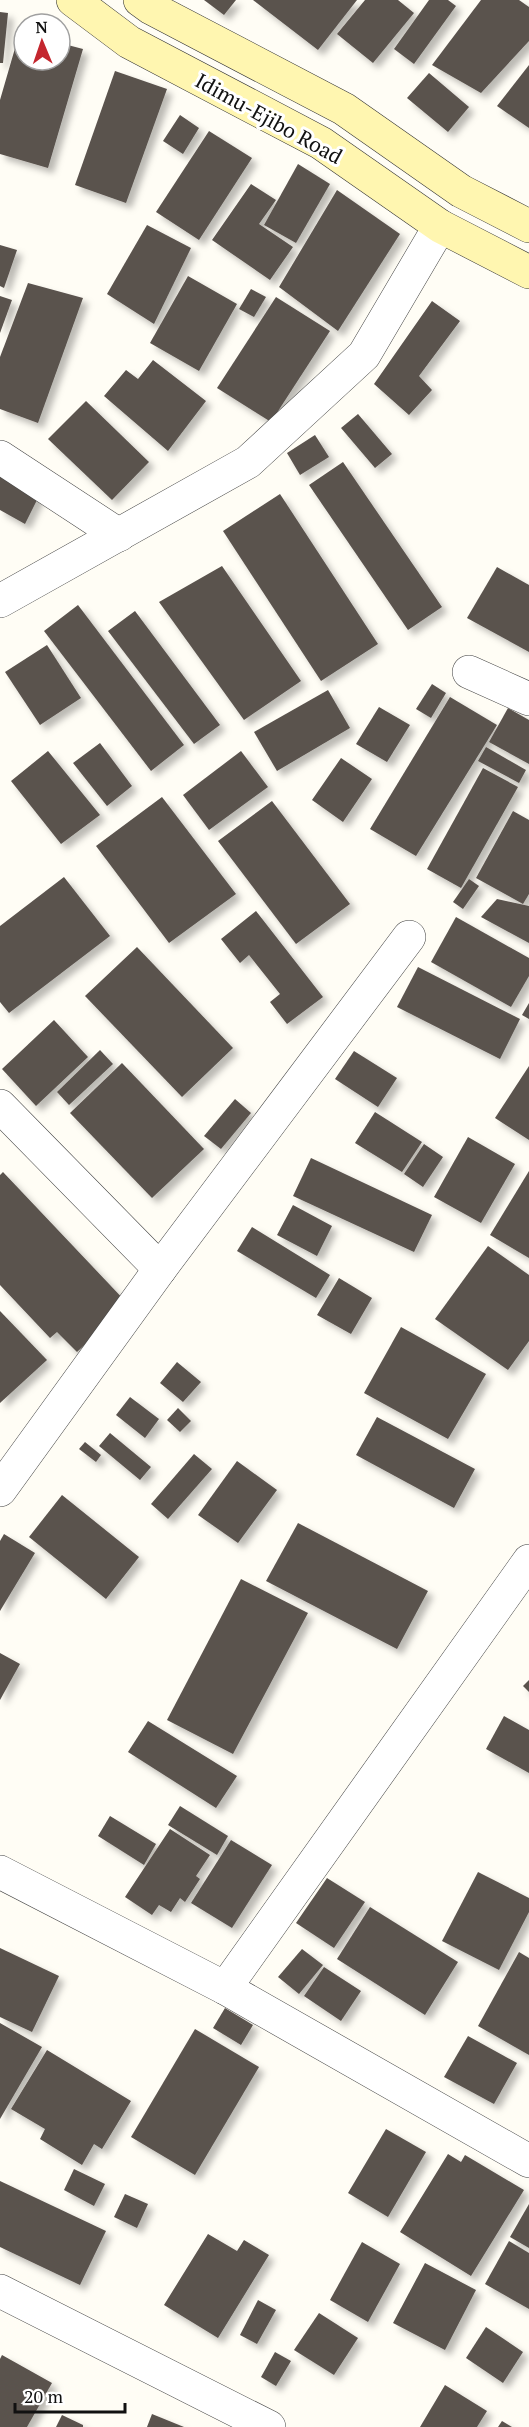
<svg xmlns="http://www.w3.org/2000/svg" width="529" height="2427" font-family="'PT Serif',serif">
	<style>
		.building { fill: #5a524d; filter: url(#shadow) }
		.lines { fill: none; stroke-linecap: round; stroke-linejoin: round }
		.minor-casing { stroke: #444; stroke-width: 34 }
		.secondary-casing { stroke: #333; stroke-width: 34 }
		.minor { stroke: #fff; stroke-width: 33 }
		.secondary { stroke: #fff6b0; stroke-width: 33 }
		.labels { text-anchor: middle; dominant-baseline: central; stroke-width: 6; stroke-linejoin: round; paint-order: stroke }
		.street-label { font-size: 21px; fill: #111; stroke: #fff }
	</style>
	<defs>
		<filter id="shadow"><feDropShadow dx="5.5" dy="5.5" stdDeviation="3" flood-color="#0004"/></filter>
	</defs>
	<rect width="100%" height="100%" fill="#fffdf5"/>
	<g class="building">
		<polygon points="204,0 236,0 224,15"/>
		<polygon points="253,0 357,0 318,50"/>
		<polygon points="365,0 398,0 414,13 373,63 337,34"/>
		<polygon points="429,0 448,0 456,6 414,64 394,49"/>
		<polygon points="481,0 519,0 529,7 529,41 481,93 432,65"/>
		<polygon points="0,12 8,13 3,63 0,63"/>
		<polygon points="20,31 24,32 24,60 60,60 60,43 83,49 48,168 0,154 0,100"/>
		<polygon points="529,65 529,128 497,106"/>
		<polygon points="115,71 167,89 126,203 75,185"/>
		<polygon points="429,73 469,107 448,132 407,98"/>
		<polygon points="180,115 199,128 183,154 163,141"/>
		<polygon points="209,131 252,158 199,240 156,212"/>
		<polygon points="298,164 330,184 296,243 264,225"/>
		<polygon points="251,184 276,200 259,224 293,247 270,280 212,240"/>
		<polygon points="337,190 400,234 338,331 279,287"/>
		<polygon points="147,225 191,248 154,324 107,294"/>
		<polygon points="0,245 17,250 4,288 0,286"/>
		<polygon points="188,276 237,304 199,371 150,343"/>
		<polygon points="28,283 83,298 38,423 0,409 0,357"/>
		<polygon points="251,289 266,297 254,317 239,309"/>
		<polygon points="0,296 12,300 0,333"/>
		<polygon points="276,297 330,331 271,422 217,388"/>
		<polygon points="432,301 460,321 419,376 432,390 409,415 374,384"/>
		<polygon points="153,360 206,401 168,451 104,396 126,370 138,379"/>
		<polygon points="86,401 149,462 112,500 48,439"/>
		<polygon points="358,414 392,454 375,468 341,428"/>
		<polygon points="315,435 329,457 300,475 287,453"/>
		<polygon points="343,462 442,607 408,630 309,485"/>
		<polygon points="0,468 40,494 25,524 0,510"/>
		<polygon points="280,494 378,644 321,681 223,531"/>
		<polygon points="222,566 301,681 244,720 159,602"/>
		<polygon points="497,567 529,585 529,652 467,618"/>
		<polygon points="78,605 184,745 151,771 44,631"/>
		<polygon points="135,611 220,725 194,744 108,631"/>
		<polygon points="47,645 81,698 40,725 5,672"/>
		<polygon points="432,684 446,693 431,718 416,709"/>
		<polygon points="328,690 350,728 277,771 254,732"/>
		<polygon points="450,697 497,725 416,856 370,829"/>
		<polygon points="379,707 410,725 387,762 356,744"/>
		<polygon points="508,708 529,720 529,764 489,742"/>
		<polygon points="100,743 132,786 107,806 73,763"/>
		<polygon points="486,747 526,770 519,783 478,761"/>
		<polygon points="48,751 100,815 61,844 11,781"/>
		<polygon points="241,751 268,787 209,830 183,795"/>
		<polygon points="341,758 372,779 343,822 312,800"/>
		<polygon points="483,768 518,787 461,888 427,869"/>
		<polygon points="162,797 236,894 169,943 96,846"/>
		<polygon points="272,801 350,904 296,944 218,841"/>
		<polygon points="513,811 529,820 529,894 523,904 476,878"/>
		<polygon points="64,877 110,936 9,1013 0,1002 0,926"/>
		<polygon points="469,879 479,886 463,909 453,902"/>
		<polygon points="497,899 529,906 529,943 481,917"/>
		<polygon points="256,911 323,997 287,1024 270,1002 280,994 249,955 240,963 221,939"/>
		<polygon points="456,917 529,958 529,976 511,1007 431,962"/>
		<polygon points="137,947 233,1048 182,1097 85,996"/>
		<polygon points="418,967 520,1019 500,1059 397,1007"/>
		<polygon points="529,1003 529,1019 522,1015"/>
		<polygon points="54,1020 88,1057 36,1106 2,1069"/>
		<polygon points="100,1050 113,1064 69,1105 57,1092"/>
		<polygon points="354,1051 397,1078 378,1107 335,1079"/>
		<polygon points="122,1063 204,1149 152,1198 70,1113"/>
		<polygon points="529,1066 529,1140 495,1118"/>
		<polygon points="235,1099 251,1113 221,1149 204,1136"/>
		<polygon points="375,1112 422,1142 402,1172 355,1143"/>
		<polygon points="468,1137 515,1164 481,1223 434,1197"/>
		<polygon points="424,1144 443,1157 423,1187 404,1174"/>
		<polygon points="311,1158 432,1215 414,1252 293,1196"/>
		<polygon points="529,1171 529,1258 490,1235"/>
		<polygon points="3,1172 128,1304 77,1352 57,1332 50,1338 0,1285 0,1175"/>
		<polygon points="293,1205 332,1226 317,1256 277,1235"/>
		<polygon points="252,1227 330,1275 316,1298 237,1251"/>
		<polygon points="488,1246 529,1275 529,1341 508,1370 435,1319"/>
		<polygon points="339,1278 372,1298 351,1334 317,1315"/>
		<polygon points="0,1311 47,1360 0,1403"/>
		<polygon points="401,1327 486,1374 448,1439 364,1393"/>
		<polygon points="177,1362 201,1382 183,1402 160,1383"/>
		<polygon points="130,1397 159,1419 145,1438 116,1415"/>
		<polygon points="178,1408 191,1421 180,1432 167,1420"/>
		<polygon points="377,1417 475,1469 454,1508 356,1455"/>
		<polygon points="110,1433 151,1467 140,1480 99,1446"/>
		<polygon points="85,1442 101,1455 96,1462 79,1449"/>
		<polygon points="194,1454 212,1469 168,1519 151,1504"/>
		<polygon points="237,1461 277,1490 238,1543 198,1515"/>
		<polygon points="62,1495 139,1557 106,1599 29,1537"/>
		<polygon points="298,1523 428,1591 397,1649 266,1581"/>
		<polygon points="4,1534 35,1553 0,1611 0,1541"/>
		<polygon points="241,1579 308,1613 233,1754 167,1720"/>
		<polygon points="0,1653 20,1664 0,1700"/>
		<polygon points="529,1680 529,1692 523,1686"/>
		<polygon points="504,1716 529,1730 529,1773 486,1749"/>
		<polygon points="148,1721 237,1776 216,1808 128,1752"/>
		<polygon points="180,1806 228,1836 217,1855 168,1825"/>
		<polygon points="110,1816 156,1844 144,1865 98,1836"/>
		<polygon points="170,1829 210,1855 196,1876 200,1879 185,1902 180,1898 171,1912 159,1905 152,1915 125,1897"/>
		<polygon points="231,1840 272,1865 232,1928 191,1903"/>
		<polygon points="478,1872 529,1898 529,1912 499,1970 442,1941"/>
		<polygon points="327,1878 365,1902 334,1948 296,1923"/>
		<polygon points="370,1907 458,1962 425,2015 337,1959"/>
		<polygon points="0,1948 59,1976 32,2032 0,2017"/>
		<polygon points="302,1949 323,1965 299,1994 278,1977"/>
		<polygon points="519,1952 529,1958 529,2055 478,2026"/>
		<polygon points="324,1967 361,1991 341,2021 304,1996"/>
		<polygon points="225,2008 253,2025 241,2045 213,2028"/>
		<polygon points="0,2023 42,2047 0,2119"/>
		<polygon points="195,2029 259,2067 195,2175 131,2137"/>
		<polygon points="468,2036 517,2063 494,2104 444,2077"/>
		<polygon points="47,2050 131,2101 102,2149 94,2144 82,2165 40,2139 45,2129 11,2109"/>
		<polygon points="386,2129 426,2152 388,2217 348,2193"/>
		<polygon points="448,2154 461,2162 465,2155 524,2190 471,2276 400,2232"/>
		<polygon points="74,2169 105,2184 94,2206 64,2190"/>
		<polygon points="0,2181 106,2231 80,2285 0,2247"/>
		<polygon points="125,2194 148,2204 137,2228 114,2217"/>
		<polygon points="529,2204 529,2248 510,2237"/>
		<polygon points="208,2234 237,2251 244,2240 269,2255 218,2338 164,2305"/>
		<polygon points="509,2241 529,2253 529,2309 485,2284"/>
		<polygon points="362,2242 400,2264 368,2322 330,2300"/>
		<polygon points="425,2263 476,2290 445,2350 393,2323"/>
		<polygon points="258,2300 276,2310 257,2344 240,2335"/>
		<polygon points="319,2313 358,2338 334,2375 294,2350"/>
		<polygon points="486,2327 523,2352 503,2383 466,2358"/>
		<polygon points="275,2352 291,2361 276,2386 261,2377"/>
		<polygon points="2,2355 52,2383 27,2427 0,2427 0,2359"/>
		<polygon points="445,2385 487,2411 477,2427 420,2427"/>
		<polygon points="152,2414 184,2427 147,2427"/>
		<polygon points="62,2415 83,2425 83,2427 56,2427"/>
		<polygon points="502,2421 512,2427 498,2427"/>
	</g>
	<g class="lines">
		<g class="minor-casing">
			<g id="minor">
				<polyline points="0,457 119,535"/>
				<polyline points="0,601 248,462 364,355 440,226"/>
				<polyline points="469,672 529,699"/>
				<polyline points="0,1106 160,1269"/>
				<polyline points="0,1490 160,1269 409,937"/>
				<polyline points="0,1872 225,1988 529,2161"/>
				<polyline points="225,1988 529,1561"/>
				<polyline points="0,2291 269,2427"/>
			</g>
		</g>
		<g class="secondary-casing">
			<g id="secondary">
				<polyline points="73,0 129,42 321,143 440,226 529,272"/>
				<polyline points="140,0 151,8 344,109 461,191 529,226"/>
			</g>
		</g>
		<use href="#minor" class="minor"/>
		<use href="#secondary" class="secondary"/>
	</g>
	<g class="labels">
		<g class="street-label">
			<text transform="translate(269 118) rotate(29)">Idimu-Ejibo Road</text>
		</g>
	</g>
	<g transform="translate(42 42) rotate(358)"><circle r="28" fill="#ffffff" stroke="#a0a0a0" stroke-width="1.5"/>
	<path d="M0-4.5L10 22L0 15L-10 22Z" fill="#c4262e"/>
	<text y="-9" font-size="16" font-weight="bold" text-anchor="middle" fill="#111111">N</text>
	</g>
	<path d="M15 2403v9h110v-9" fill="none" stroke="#111111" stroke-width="3"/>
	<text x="24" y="2403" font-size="18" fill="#111111" stroke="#ffffff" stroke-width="4.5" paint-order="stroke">20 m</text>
</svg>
